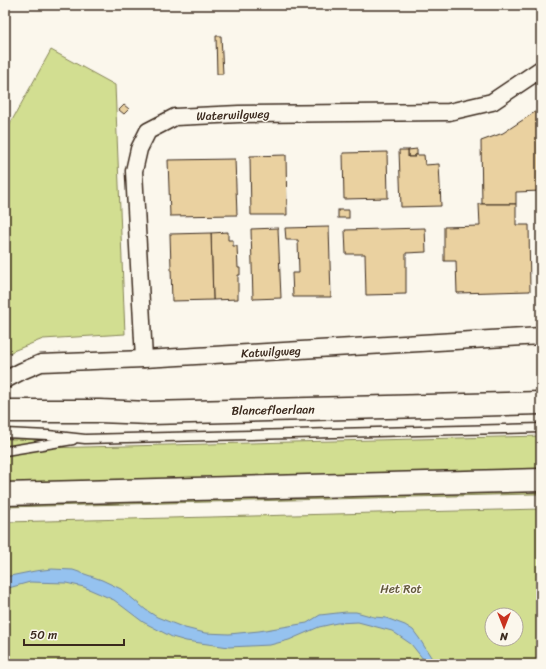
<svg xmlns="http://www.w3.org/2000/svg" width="546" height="669" font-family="Sriracha,sans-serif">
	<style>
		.green { fill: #d2de91; stroke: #868458; fill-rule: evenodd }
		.water { fill: #95c2ef; stroke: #71859b }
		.building { fill: #ead1a0; stroke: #3b2a1e }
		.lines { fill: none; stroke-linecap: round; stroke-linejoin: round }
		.service-casing { stroke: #3b2a1e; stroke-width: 11 }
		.minor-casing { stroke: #3b2a1e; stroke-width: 19 }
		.secondary-casing { stroke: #3b2a1e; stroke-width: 25 }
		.service { stroke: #fbf7ec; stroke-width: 8 }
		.minor { stroke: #fbf7ec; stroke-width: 16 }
		.secondary { stroke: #fbf7ec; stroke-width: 22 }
		.labels { text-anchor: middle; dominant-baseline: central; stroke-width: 3; stroke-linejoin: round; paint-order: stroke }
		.street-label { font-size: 12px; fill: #3b2a1e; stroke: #fbf7ec }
		.park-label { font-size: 12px; fill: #61573b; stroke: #fbf7ec }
	</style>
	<rect width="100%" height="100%" fill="#fbf7ec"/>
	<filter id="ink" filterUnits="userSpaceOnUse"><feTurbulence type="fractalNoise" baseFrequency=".025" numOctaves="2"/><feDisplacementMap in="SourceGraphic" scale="8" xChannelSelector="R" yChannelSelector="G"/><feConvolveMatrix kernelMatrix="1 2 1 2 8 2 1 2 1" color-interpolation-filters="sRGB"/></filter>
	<g filter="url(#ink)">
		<g class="green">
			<polygon points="51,50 115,85 125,334 43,339 13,351 5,356 5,133"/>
			<polygon points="541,436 541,471 5,484 5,455 43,448"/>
			<polygon points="5,439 46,439 46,442 5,447"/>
			<polygon points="541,490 541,494 532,494 5,507 5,502"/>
			<path d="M541,509v155h-536v-142zM492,615h24v24h-24z"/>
		</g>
		<polygon class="water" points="52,569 73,570 102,580 121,589 146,610 157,617 185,628 205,633 229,634 259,631 307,623 320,615 346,612 356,612 374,617 386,618 405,625 413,630 419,638 431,657 437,664 427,664 411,644 392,631 358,622 337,623 319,627 289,640 270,645 229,647 186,641 172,637 143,622 114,600 84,587 66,583 30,582 5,589 5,577 35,571"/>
		<g class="building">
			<polygon points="216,36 221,36 223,74 217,74"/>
			<polygon points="124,105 129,109 124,114 119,110"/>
			<polygon points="541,108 541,191 516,192 516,204 482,204 481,141 503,133"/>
			<polygon points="417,149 417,155 415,155 415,157 408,157 408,150"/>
			<polygon points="399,150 408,150 408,157 415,157 415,155 424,155 425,165 439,164 441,206 401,207"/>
			<polygon points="387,152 388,198 344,199 343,153"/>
			<polygon points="286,155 287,215 251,215 250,156"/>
			<polygon points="235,159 237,215 170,216 168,160"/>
			<polygon points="479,204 516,204 516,225 529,225 530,291 457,293 456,261 444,261 444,227 480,226"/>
			<rect x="338" y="210" width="11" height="8"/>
			<polygon points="329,227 331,297 293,297 292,273 299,273 298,240 286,240 285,228"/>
			<polygon points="278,228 281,298 253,299 251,229"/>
			<polygon points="425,228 426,252 406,253 406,294 366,295 365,254 346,254 345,230"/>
			<polygon points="228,232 228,240 233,240 233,246 237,246 238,268 240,268 240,275 238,275 238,299 213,300 211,233"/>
			<polygon points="211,233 213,300 172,301 170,234"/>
		</g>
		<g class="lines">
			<g class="service-casing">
				<g id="service">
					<polyline points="5,433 48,435 85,439 541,428"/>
					<polyline points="5,451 73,440"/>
				</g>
			</g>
			<g class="minor-casing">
				<g id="minor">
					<polyline points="144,359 134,171 139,149 148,131 175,117 239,114 449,112 492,102 541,69"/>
					<polyline points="5,380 22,371 41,363 144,359 541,336"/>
				</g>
			</g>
			<g class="secondary-casing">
				<g id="secondary">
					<polyline points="5,411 99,411 150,413 541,403"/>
					<polyline points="5,494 541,480"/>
				</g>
			</g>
			<use href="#service" class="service"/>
			<use href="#minor" class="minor"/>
			<use href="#secondary" class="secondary"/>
		</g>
	</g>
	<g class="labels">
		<g class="street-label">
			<text transform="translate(233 115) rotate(-2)">Waterwilgweg</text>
			<text transform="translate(271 352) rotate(-3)">Katwilgweg</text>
			<text transform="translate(273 410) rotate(-1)">Blancefloerlaan</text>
		</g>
		<g class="park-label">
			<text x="401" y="589">Het Rot</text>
		</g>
	</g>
	<rect width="546" height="669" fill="none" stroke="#fbf7ec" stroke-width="20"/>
	<rect x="10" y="10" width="526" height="649" fill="none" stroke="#3b2a1e" stroke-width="1.5" filter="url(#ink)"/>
	<g transform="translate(504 627) rotate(180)"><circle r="19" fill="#fbf7ec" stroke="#aea59a"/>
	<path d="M0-3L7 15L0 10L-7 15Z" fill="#c8321e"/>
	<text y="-6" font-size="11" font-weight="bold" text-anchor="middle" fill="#3b2a1e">N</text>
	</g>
	<path d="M24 639v6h100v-6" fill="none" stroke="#3b2a1e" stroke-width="2"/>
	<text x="30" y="639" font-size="12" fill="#3b2a1e" stroke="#fbf7ec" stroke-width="3" paint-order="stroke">50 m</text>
</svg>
